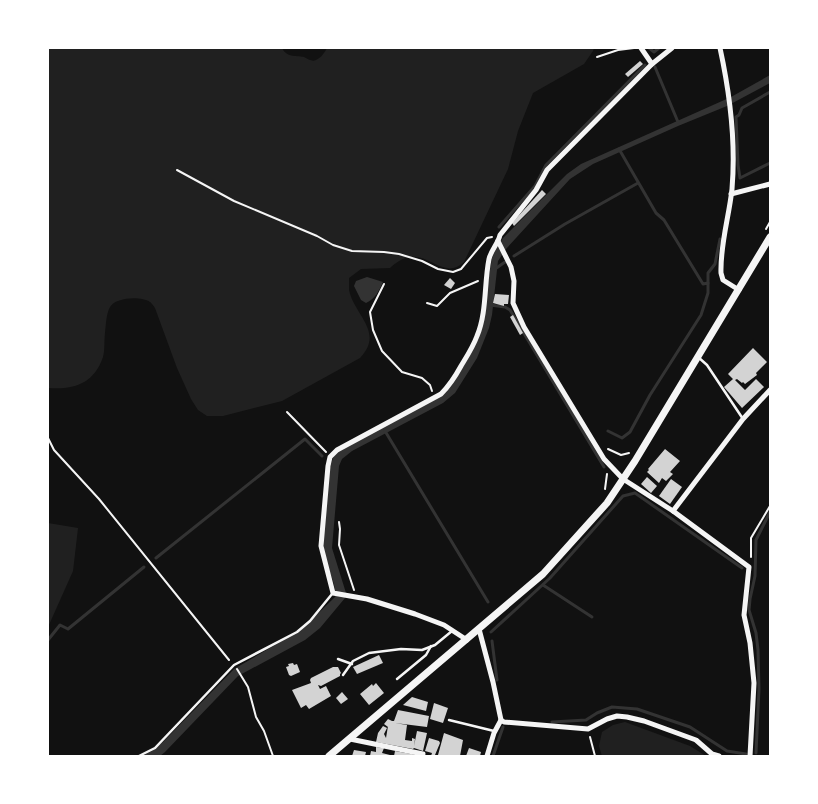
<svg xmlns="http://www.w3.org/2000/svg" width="818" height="804" font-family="Figtree,sans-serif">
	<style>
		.green { fill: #202020 }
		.water { fill: #333 }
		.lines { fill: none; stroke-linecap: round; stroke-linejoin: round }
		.stream { stroke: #333; stroke-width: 3 }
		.building { fill: #d3d3d3 }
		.path { stroke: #f5f5f5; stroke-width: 2 }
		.service { stroke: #f5f5f5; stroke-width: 2.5 }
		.minor { stroke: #f5f5f5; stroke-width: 5 }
		.secondary { stroke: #f5f5f5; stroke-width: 7 }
	</style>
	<rect width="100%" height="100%" fill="#111"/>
	<g class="green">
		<path d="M48,48h234c5,10 13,7 22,9 4,2 8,5 12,3 5,-2 9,-8 11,-12h267l-1,3 -9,13 -51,29 -15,38 -10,38 -44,93c-25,23 -40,-26 -74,6l-29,1 -12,9c0,4 0,8 0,12 5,25 36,42 11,68l-78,43 -59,15h-16l-9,-6 -7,-11 -14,-31 -22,-60c0,0 -4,-6 -5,-6 -9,-6 -34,-5 -40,5 -4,7 -4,18 -5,26 -1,8 0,17 -2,24 -9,27 -30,33 -55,31z"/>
		<polygon points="48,523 78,528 73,571 48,627"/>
		<polygon points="625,722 690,746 706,756 602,756 599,746 602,732 613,725"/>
	</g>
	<g class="water">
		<path d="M770,75v8l-43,23 -49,20 -85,38 -23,15 -64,70 -8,12 -6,54 -3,13 -12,30 -22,35 -12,10 -91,48 -10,8 -3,7 -7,82 14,45 -1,5 -25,30 -15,12 -67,36 -73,76 -5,4h-18l10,-5 11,-9 71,-73 67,-39 34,-33c2,-14 -8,-27 -10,-40 -4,-19 0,-78 7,-96 1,-4 3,-6 6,-10l105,-57 37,-62 12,-74 5,-11 6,-9 64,-64 14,-10 150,-67z"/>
		<path d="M367,277l16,5c-4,9 -8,17 -17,21l-5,-3 -7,-14 2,-5z"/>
	</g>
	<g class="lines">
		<g class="stream">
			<polyline points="649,48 654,52 659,48"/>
			<polyline points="655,67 678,122"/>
			<polyline points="770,92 742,108 739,115 736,117 738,165 740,178 770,163"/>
			<polyline points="499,227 535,186 546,165 553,158 645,65"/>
			<polyline points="514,256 565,224 638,183"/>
			<polyline points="495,269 505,262"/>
			<polyline points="708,283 708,273 715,264 720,239"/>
			<polyline points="490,305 505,307 510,310 604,467"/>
			<polyline points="385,431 488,602"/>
			<polyline points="608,431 622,438 630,432 650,395 701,315 708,293 708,283 703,284 664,220 656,213 619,149"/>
			<polyline points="156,558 305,439 322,456"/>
			<polyline points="543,585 592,617"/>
			<polyline points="491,632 550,578 623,496 635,493 742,568"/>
			<polyline points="48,640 60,625 68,629 144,567"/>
			<polyline points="492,641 497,680"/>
			<polyline points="552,722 586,720 597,713 612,707 637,709 690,727 727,751 746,754"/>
			<polyline points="756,753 759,689 758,650 756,633 749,610 750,599 755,576 756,540 770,512"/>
			<polyline points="493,756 503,727"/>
		</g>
	</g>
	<g class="building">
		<polygon points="640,61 643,64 628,77 625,74"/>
		<polygon points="542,190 546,194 514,226 512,223"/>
		<polygon points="450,278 455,283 451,289 444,285"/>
		<polygon points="495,294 509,295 508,304 504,304 504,306 493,303"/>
		<polygon points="513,315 523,333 520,335 510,317"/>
		<polygon points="753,348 767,362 756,373 757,375 745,384 743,382 742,383 737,379 735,380 745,390 756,379 764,387 742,408 724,387 733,379 728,374"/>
		<polygon points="665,449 680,461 670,472 673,474 666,481 662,478 659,483 647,472 649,470 648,469"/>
		<polygon points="647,477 657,486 651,493 641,484"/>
		<polygon points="671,479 682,487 670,504 659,496"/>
		<polygon points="379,655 383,663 357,674 353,667"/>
		<polygon points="293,663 294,665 297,664 300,672 291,676 289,675 286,667 289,666 288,664"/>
		<polygon points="333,667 338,667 341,673 340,674 340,676 321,686 318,685 320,689 326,686 331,696 309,709 306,705 301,708 292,690 311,683 310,680 311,678"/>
		<polygon points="376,683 384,693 369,705 360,694 372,684 373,686"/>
		<polygon points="342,692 348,699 341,704 336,698"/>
		<polygon points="412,697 428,702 426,711 403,705"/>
		<polygon points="434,703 448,708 443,723 430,719"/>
		<polygon points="398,710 429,716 427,727 395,723 407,725 405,740 412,741 412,738 415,739 414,746 417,731 427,733 423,751 414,748 413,749 376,742 378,733 383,726 387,728 384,734 386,738 388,726 388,727 384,724 388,719 392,721 394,721"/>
		<polygon points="444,733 463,740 460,756 431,756 432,753 425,751 429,738 439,741 440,743 435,755 438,755"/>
		<polygon points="376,747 384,748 382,753 394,756 370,756 371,751 376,752"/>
		<polygon points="469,748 481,752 480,756 466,756"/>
		<polygon points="354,750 366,752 365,756 352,756"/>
		<polygon points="395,751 417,755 417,756 394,756"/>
	</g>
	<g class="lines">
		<g class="path">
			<polyline points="597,57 618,50 634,48"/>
			<polyline points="177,170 234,201 317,236 333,245 352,251 384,252 399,254 422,261 438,269 453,272 461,269 487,238 492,237"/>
			<polyline points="766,229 770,222"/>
			<polyline points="384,284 370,312 373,330 382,351 402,372 422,378 430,385 432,391"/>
			<polyline points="427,303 437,306 450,293 478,281"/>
			<polyline points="287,412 326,452"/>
			<polyline points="48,438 54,450 99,499 229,660"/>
			<polyline points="608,449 621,455 629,453"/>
			<polyline points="605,489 607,474"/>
			<polyline points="339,522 340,529 339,545 354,590"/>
			<polyline points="751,557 751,538 770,506"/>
			<polyline points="237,669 248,687 256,717 264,731 273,756"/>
			<polyline points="590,737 595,756"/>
		</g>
		<g class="service">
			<polyline points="698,357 707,365 743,419"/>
			<polyline points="338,659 352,664"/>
			<polyline points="343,675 353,661 369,653 401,649 422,650 435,645 452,631"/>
			<polyline points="397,679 426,655 431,646"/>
			<polyline points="449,720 494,731"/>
			<polyline points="139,756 155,748 234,665 297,632 310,621 332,594"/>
		</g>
		<g class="minor">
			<polyline points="641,48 652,64"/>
			<path d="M720,48c10,46 16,94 12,141 -3,28 -12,56 -11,84l2,7 16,10"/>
			<polyline points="731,194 770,184"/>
			<polyline points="498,241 511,267 514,281 513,303 524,327 604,459 623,479 673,511 749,567 744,615 750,643 754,683 750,756"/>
			<polyline points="673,511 743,419 770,390"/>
			<polyline points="479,629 493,682 501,720 504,722 588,729 607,719 617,716 627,717 644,721 696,740 712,754 719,756"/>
			<path d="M467,640l-23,-15 -29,-11 -48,-15 -34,-6 -12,-47 7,-80 2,-9 7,-7 104,-56c8,-8 14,-17 20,-28 6,-10 12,-19 16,-30 10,-24 7,-52 12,-77 2,-9 9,-15 11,-24l36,-45 11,-20 105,-106 20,-16"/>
			<polyline points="350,739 423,754 422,756"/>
			<polyline points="487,756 494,733 501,720"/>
		</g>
		<polyline class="secondary" points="329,756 543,574 607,503 635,461 770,237"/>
	</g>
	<rect width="818" height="804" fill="none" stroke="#ffffff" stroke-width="98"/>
</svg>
